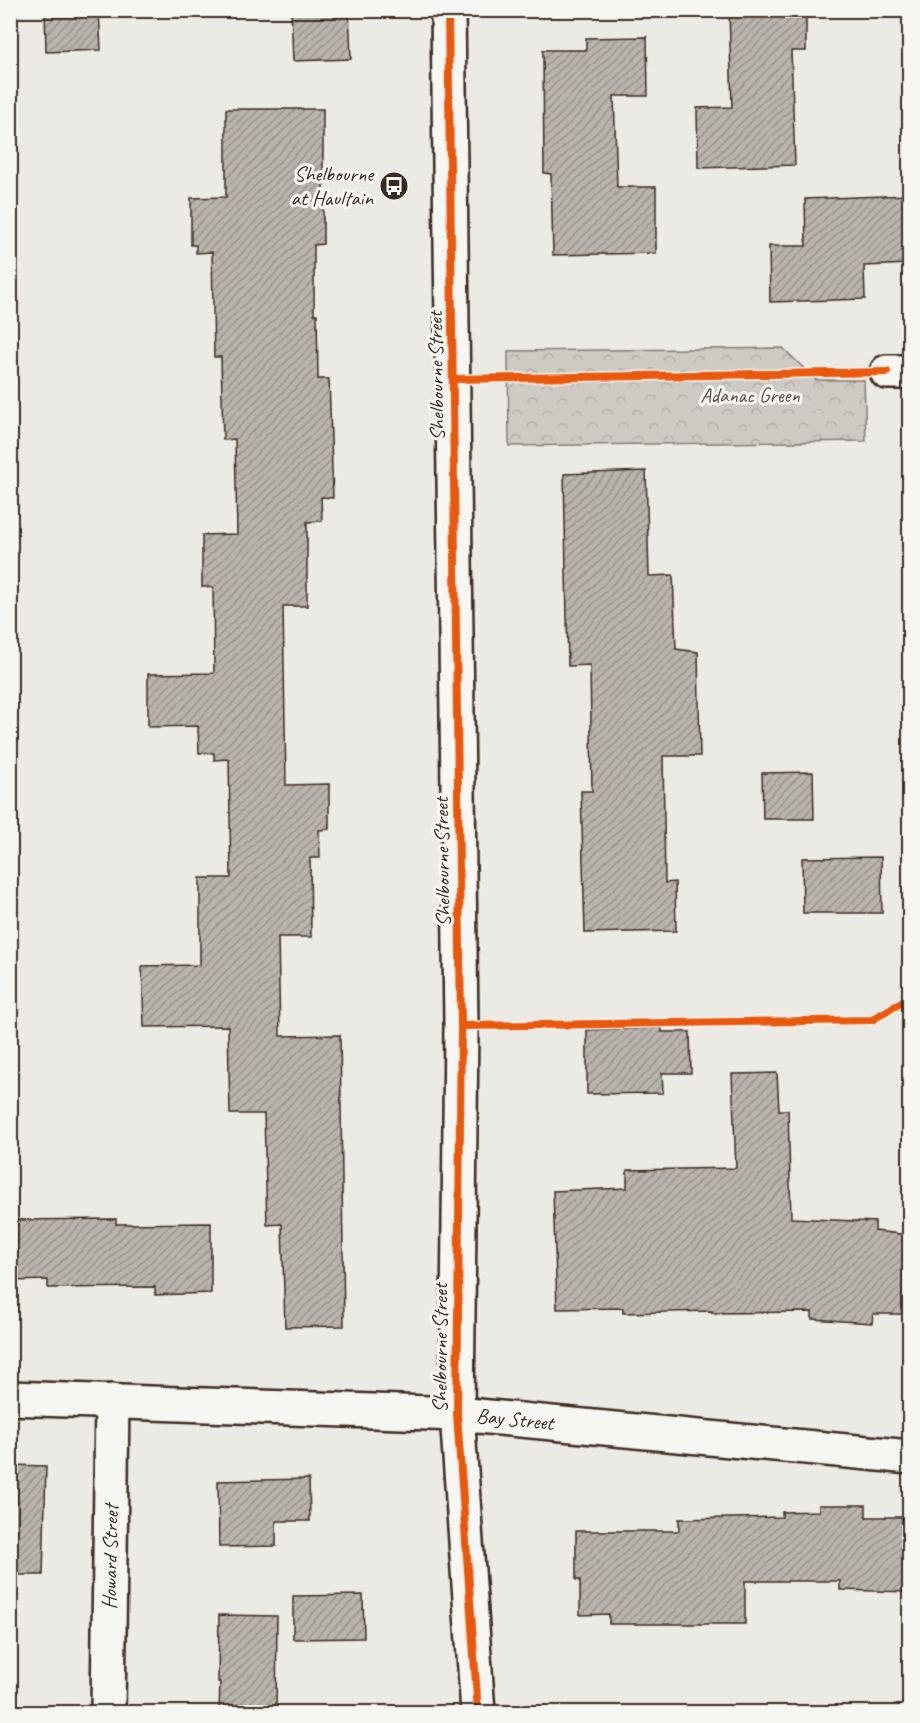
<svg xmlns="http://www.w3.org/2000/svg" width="920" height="1723" font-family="Caveat,sans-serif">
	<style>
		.park { fill: url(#park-crowns); stroke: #847a71; stroke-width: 1.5 }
		.building { fill: url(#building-hatch); stroke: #3b2a1e; stroke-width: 1.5 }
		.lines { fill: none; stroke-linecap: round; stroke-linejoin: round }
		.minor-casing { stroke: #3b2a1e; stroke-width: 38 }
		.secondary-casing { stroke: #3b2a1e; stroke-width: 38 }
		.minor { stroke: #f6f6f2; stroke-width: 33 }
		.secondary { stroke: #f6f6f2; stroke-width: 33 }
		.cycleway-casing { stroke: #f6f6f2; stroke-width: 11 }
		.cycleway { stroke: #e8590c; stroke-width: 8 }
		.labels { text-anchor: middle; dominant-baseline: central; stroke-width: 6; stroke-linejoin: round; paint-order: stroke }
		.poi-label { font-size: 21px; fill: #3b2a1e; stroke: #f6f6f2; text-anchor: end }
		.street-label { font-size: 21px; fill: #3b2a1e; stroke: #f6f6f2 }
		.park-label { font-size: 21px; fill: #605248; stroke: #f6f6f2 }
	</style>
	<defs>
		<pattern id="park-crowns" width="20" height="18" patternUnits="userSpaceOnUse" patternTransform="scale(1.5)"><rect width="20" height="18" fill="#cdcac4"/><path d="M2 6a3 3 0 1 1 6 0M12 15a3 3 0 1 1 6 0" fill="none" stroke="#b1aea8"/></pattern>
		<pattern id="building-hatch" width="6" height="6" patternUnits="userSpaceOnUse" patternTransform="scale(1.5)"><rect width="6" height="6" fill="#bab4ae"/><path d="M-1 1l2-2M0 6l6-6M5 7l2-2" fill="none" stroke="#98938d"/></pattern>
	</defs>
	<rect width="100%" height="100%" fill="#ebeae5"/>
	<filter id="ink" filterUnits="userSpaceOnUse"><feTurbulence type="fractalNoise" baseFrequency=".0167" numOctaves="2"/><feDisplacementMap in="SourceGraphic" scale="12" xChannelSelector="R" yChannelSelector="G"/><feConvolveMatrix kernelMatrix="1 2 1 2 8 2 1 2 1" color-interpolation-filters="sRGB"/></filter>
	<g filter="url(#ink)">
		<polygon class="park" points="783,348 816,380 864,380 866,441 509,446 508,351"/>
		<g class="building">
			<polygon points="45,10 99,10 101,50 46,52"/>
			<polygon points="291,10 349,10 351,59 293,61"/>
			<polygon points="729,10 806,10 806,51 791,51 795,165 698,168 697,108 732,107"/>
			<polygon points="647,37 648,96 614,96 617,187 656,187 656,253 553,255 551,174 544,173 543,50 586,50 586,38"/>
			<polygon points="226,109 323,109 323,244 314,245 314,314 317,314 318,379 329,379 333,498 321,497 322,521 307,522 307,606 283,606 286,785 329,784 329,829 319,830 320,858 310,858 311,937 278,937 280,1036 340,1035 344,1326 285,1327 282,1224 267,1225 264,1114 230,1114 228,1026 144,1027 142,966 200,965 200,878 231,878 229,759 214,760 214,753 199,753 198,726 148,727 148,674 214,673 213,587 202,587 202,535 237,534 235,439 223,440 221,357 214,357 212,252 196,253 196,245 191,245 191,198 226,197"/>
			<polygon points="909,195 909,264 864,266 865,299 770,302 769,246 806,246 805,199"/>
			<polygon points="646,471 649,576 673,575 676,649 698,652 700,756 663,756 665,883 675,882 676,931 585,933 581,791 592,791 590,665 568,666 564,474"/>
			<polygon points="813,772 814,819 763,819 762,773"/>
			<polygon points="881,857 882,913 803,913 802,858"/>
			<polygon points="662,1028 662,1032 690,1032 691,1073 662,1073 663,1093 587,1094 587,1030"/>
			<polygon points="777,1073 779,1110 788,1110 791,1218 875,1222 875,1231 909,1235 909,1314 873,1314 872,1323 812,1319 812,1312 712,1313 712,1311 623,1313 623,1308 557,1309 553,1191 627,1188 627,1170 736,1168 732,1074"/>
			<polygon points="116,1219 116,1224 211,1223 211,1293 155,1295 155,1287 48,1288 48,1280 10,1281 10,1220"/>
			<polygon points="10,1465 46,1466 43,1575 10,1575"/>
			<polygon points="309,1479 310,1521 276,1521 276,1546 219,1547 218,1481"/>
			<polygon points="819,1505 866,1505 866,1517 909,1517 909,1592 840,1590 840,1581 745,1581 745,1624 609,1624 609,1614 580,1615 580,1580 576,1580 576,1531 679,1531 679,1519 782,1517 782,1512 819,1511"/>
			<polygon points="363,1595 364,1638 293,1639 293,1596"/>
			<polygon points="219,1615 277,1616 276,1713 219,1713 220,1682 218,1682"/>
		</g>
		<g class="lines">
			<g class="minor-casing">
				<g id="minor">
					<polyline points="887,372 910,372"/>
					<polyline points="108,1712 112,1401"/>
				</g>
			</g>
			<g class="secondary-casing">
				<g id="secondary">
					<polyline points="448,10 461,1026 457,1414 478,1712"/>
					<polyline points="10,1398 457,1414 910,1457"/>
				</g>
			</g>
			<use href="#minor" class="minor"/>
			<use href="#secondary" class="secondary"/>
			<g class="cycleway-casing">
				<g id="cycleway">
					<polyline points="448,10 461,1026 457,1414 478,1712"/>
					<polyline points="454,379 887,372"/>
					<polyline points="461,1026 872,1020 910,997"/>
				</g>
			</g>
			<use href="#cycleway" class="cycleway"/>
		</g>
	</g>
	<defs>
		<g id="bus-disc" transform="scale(1.5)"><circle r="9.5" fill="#3b2a1e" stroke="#f6f6f2"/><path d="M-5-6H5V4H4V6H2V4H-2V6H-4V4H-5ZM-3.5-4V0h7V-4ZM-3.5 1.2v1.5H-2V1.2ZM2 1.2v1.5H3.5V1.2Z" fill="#fff"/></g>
	</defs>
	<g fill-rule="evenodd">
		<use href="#bus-disc" x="394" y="186"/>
	</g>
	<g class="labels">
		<g class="poi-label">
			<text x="373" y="174">Shelbourne<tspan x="373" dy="24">at Haultain</tspan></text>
		</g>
		<g class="street-label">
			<text transform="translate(436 376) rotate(-91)">Shelbourne Street</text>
			<text transform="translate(442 862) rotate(-91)">Shelbourne Street</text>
			<text transform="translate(440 1348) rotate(-90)">Shelbourne Street</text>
			<text transform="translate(515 1419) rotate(6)">Bay Street</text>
			<text transform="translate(110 1557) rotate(-89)">Howard Street</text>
		</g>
		<g class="park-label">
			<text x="750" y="395">Adanac Green</text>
		</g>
	</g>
	<rect width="920" height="1723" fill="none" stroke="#f6f6f2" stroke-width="36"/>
	<rect x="18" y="18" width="884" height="1687" fill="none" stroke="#3b2a1e" stroke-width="2" filter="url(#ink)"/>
</svg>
